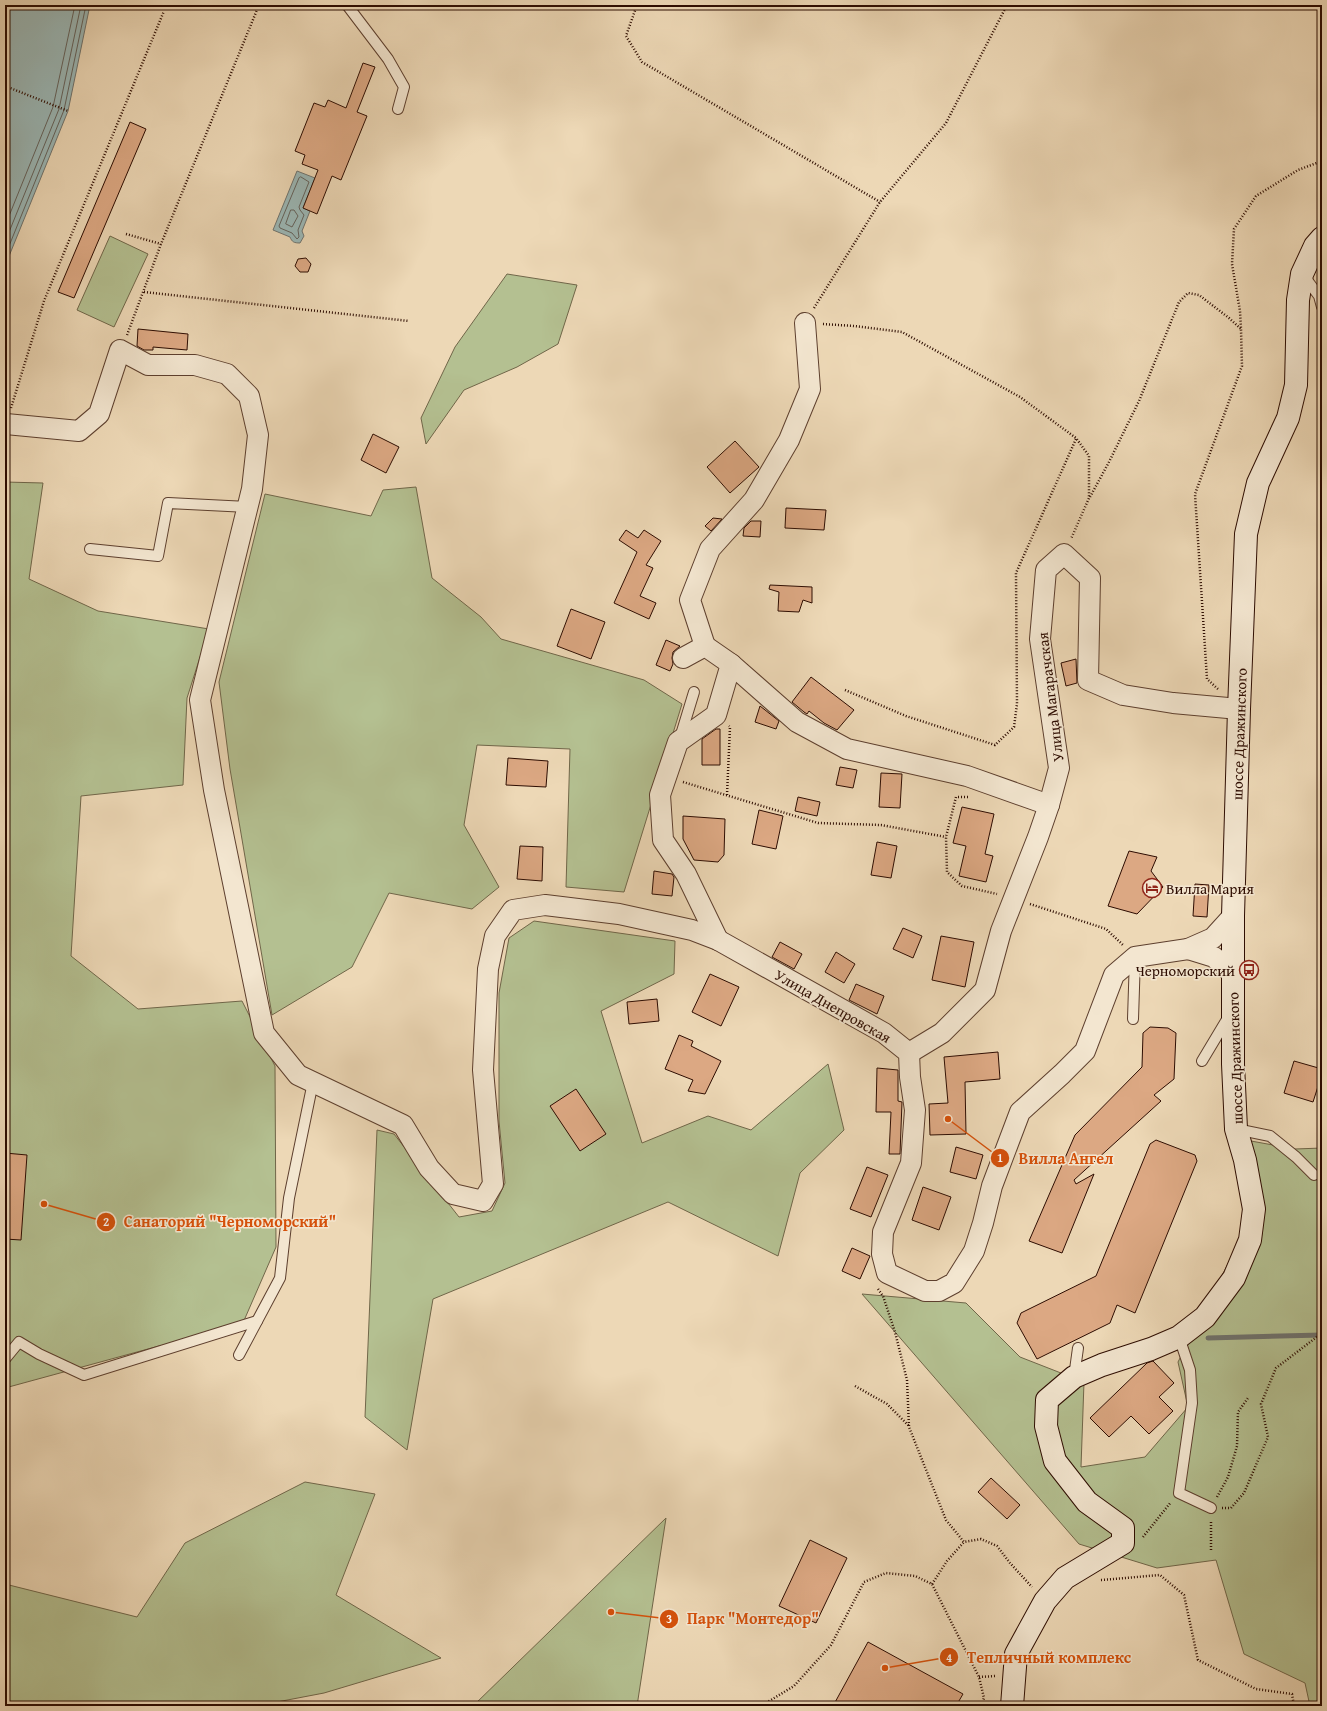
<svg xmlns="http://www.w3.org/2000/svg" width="1327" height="1711" font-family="'Gentium Book Plus',serif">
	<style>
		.green { fill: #b4c091; stroke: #706649 }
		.water { fill: #9bb8b7; stroke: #6f736e }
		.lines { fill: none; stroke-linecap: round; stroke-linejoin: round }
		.shore { stroke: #64625c; stroke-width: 1 }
		.stream { stroke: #6f736e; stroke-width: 5 }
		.building { fill: #dca883; stroke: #2d0c01 }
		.service-casing { stroke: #5d3f2e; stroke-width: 12 }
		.minor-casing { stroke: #5d3f2e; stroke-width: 22 }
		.secondary-casing { stroke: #2d0c01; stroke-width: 24 }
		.path { stroke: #2d0c01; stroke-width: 2.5; stroke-dasharray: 1 2; stroke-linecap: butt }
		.service { stroke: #f3e6d0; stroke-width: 10 }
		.minor { stroke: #f3e6d0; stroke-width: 20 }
		.secondary { stroke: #f3e6d0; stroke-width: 22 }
		.labels { text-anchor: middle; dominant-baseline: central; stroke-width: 3; stroke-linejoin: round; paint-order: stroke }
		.street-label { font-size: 15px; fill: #2d0c01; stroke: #f3e6d0 }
		.poi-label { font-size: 15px; fill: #2d0c01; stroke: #f3e6d0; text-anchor: start }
		.leader { fill: none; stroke: #d5510b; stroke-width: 1.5 }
		.callout-dot { fill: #d5510b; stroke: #f3e6d0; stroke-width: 1.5 }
		.mark-label { font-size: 12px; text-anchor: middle; font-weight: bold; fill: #fff }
		.callout-label { font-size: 16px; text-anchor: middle; font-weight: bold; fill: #d5510b; stroke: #f3e6d0; stroke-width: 3; stroke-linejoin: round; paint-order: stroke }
	</style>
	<rect width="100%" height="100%" fill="#edd8b6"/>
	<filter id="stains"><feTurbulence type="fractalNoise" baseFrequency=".005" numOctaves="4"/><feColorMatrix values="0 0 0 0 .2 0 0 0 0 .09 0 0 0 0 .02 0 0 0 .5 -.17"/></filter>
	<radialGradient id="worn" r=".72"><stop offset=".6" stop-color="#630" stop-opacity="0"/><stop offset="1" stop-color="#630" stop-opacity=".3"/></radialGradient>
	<g class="green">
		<polygon points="110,236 148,254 114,327 77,310"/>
		<polygon points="507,274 577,285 558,344 517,367 464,390 426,444 421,418 455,347"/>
		<polygon points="5,482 43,483 29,579 98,611 209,629 187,698 183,785 81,796 71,956 138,1009 242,1001 275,1066 276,1247 239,1332 159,1346 5,1388"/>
		<polygon points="416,487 432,578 481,617 501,639 644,680 682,704 624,892 566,887 570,749 477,745 464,825 499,887 472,909 389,893 352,967 272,1015 230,769 219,682 265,494 371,516 383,490"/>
		<polygon points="534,921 675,941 674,974 601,1011 642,1143 708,1116 751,1130 828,1064 844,1130 800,1173 778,1256 668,1202 433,1299 407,1450 365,1417 377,1130 394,1134 459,1217 492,1211 505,1183 499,1121 499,993 509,938"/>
		<polygon points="1251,1141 1295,1149 1322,1148 1322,1706 1310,1706 1305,1683 1244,1654 1216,1560 1157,1568 1079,1544 862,1294 966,1303 1020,1357 1084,1382 1081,1467 1145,1457 1188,1407 1178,1362 1240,1240"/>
		<polygon points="305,1482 375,1494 336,1595 441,1658 324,1693 256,1706 5,1706 5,1584 137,1617 185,1543"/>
		<polygon points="666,1518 637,1706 473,1706"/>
	</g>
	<g class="water">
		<polygon points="5,5 90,5 68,111 5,266"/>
		<path d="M297,171l18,7 -12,30 7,3 -8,20 2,5 -4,7c-6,0 -8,-1 -10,-6l-17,-7z"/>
	</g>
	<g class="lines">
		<g class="shore">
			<polygon points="301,177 309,182 299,207 300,210 304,215 298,230 299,237 297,239 292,233 280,228 279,226 299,178"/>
			<polygon points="291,210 294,210 298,216 292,227 286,224"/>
			<polyline points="5,226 53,107 75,5"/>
			<polyline points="5,242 59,109 81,5"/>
			<polyline points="5,256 64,110 86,5"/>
		</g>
		<polyline class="stream" points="1208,1338 1322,1335"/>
	</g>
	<g class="building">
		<polygon points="363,63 375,67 357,112 367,116 341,180 332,176 317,214 303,208 318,170 302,164 305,155 295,151 314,103 325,107 328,100 346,108"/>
		<polygon points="130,122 146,129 74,298 58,292"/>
		<polygon points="306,258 311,264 308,272 300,272 295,266 298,259"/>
		<polygon points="138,329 188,334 187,350 153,347 153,350 144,350 137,346"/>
		<polygon points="373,434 399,447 386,473 361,460"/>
		<polygon points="735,441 759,467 730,493 707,467"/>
		<polygon points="786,508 826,510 824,530 785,528"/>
		<polygon points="713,518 722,519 711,531 705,526"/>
		<polygon points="751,521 761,521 760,537 743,536 744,528"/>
		<polygon points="626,530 638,538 644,530 661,541 646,565 653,568 640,596 656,603 649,619 614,603 637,552 619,540"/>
		<polygon points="770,585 812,587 812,603 803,600 799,612 778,611 779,592 769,589"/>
		<polygon points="571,609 605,622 591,659 557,646"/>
		<polygon points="666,640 680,646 673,652 672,658 673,664 670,671 656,665"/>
		<polygon points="1076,659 1077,683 1066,686 1061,663"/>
		<polygon points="811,677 854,710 837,730 824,723 809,711 807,714 804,712 792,702"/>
		<polygon points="760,706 779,721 776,729 755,722"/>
		<polygon points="716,729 720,729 720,765 702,765 702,739"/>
		<polygon points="508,758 548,761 546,787 506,785"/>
		<polygon points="840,767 857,770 853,788 836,785"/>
		<polygon points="881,773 902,774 900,808 879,807"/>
		<polygon points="798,797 820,802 817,816 795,811"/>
		<polygon points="962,807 994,814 985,854 993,856 986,882 959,876 966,846 953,843"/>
		<polygon points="759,810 783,816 776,849 752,844"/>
		<polygon points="683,816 725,819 724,855 718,862 694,860 683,839"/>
		<polygon points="877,842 897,846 891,878 871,875"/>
		<polygon points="520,846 543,847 542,881 517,879"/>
		<polygon points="1129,851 1157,857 1151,871 1163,887 1137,914 1108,906"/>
		<polygon points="654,871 672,874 674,877 672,896 652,894"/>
		<polygon points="1195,884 1209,885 1207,917 1193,916"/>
		<polygon points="903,928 922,936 913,958 893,949"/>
		<polygon points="941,936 974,942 965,987 932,980"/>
		<polygon points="780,942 802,954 794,969 772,957"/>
		<polygon points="836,952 855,964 844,983 825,972"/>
		<polygon points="710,974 739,987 721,1026 692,1012"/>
		<polygon points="856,984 884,996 877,1014 849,1000"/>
		<polygon points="657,999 659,1021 629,1024 627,1002"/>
		<polygon points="1150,1027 1168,1028 1176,1033 1174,1079 1154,1095 1161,1101 1074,1180 1076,1184 1094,1174 1062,1253 1029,1241 1075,1135 1142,1067 1143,1033"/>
		<polygon points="679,1035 693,1041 691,1046 721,1061 705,1094 688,1091 693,1080 665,1069"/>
		<polygon points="998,1052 1000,1079 965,1082 966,1134 930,1135 929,1104 948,1103 944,1057"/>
		<polygon points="1294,1061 1322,1069 1322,1074 1313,1102 1284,1093"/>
		<polygon points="877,1068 898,1070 898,1101 902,1102 900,1154 889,1154 891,1112 876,1112"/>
		<polygon points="576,1089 606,1134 580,1151 550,1106"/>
		<polygon points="1156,1140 1195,1155 1197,1161 1135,1313 1117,1305 1110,1323 1037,1359 1017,1323 1021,1313 1096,1276 1150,1144"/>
		<polygon points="956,1147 983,1155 976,1179 950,1172"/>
		<polygon points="5,1153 27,1155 21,1240 5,1239"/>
		<polygon points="867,1167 888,1175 871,1217 850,1209"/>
		<polygon points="923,1187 951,1197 939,1230 912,1220"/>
		<polygon points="852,1248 870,1256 860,1279 842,1271"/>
		<polygon points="1153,1361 1174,1383 1159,1397 1173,1411 1149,1434 1131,1416 1109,1437 1090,1418 1147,1363"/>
		<polygon points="991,1478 1020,1505 1007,1519 978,1492"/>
		<polygon points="810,1540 847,1558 816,1623 779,1606"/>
		<polygon points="868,1642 963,1694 956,1706 833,1706"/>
	</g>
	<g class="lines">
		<g class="service-casing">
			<g id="service">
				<polyline points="347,5 388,59 404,87 398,109"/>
				<polyline points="1304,276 1319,296 1322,307"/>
				<polyline points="90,549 158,556 168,503 248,507"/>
				<polyline points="680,738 694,692"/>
				<polyline points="1133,1019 1135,957"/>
				<polyline points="1202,1061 1229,1016"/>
				<polyline points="1236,1129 1270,1136 1296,1157 1314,1175"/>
				<polyline points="1179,1337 1190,1370 1192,1403 1179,1493 1211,1508"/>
				<polyline points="239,1355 280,1278 289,1198 313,1082"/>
				<polyline points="5,1359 19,1342 39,1354 84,1375 257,1321"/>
				<polyline points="1074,1377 1078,1348"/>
			</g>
		</g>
		<g class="minor-casing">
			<g id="minor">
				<polyline points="6,424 79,431 99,414 120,350 148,365 195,365 227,374 249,396 258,435 252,489 200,700 214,790 264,1033 298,1075 403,1125 429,1168 453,1194 483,1201 493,1184 483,1070 488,969 495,936 513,910 545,905 619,914 692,930 718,940 884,1033 909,1053 910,1077 915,1110 911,1163 883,1232 882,1254 887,1273 925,1291 939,1291 954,1283 974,1251 983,1223 992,1186 1020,1112 1062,1074 1085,1051 1114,975 1135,957 1188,949 1213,938 1233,916"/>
				<polyline points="705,646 690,600 710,549 754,500 789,440 810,389 805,323"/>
				<polyline points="683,658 705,646 731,664 716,715 678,742 660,795 663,840 686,874 718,940"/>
				<polyline points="731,664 797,722 847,749 967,776 1049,805"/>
				<polyline points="1188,949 1214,957 1233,974"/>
				<polyline points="909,1053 942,1033 985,990 1001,931 1038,837 1049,805 1059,768 1040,639 1046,570 1064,554 1090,578 1088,680 1123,695 1173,703 1239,709"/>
			</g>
		</g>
		<g class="secondary-casing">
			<polyline id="secondary" points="1012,1706 1016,1654 1045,1601 1065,1578 1123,1543 1123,1528 1087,1502 1055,1461 1046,1426 1047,1400 1074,1377 1102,1365 1151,1349 1179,1337 1205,1317 1234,1278 1250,1240 1254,1209 1245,1160 1236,1129 1233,1064 1233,916 1239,709 1246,534 1258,483 1288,418 1296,385 1298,300 1302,274 1315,246 1322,238"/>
		</g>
		<g class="path">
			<polyline points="637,5 626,36 642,62 880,202"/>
			<polyline points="5,86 68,111"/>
			<polyline points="126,234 161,244"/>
			<polyline points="144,292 409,321"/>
			<polyline points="814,308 880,202 946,123 1007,5"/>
			<polyline points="823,324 854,326 902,332 1020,397 1076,438 1089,456 1089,498 1071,539"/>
			<polyline points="127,335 161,244 259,5"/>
			<polyline points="11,408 44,301 164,11"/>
			<polyline points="1090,497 1109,462 1139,401 1179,302 1188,293 1199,295 1229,318 1241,329 1240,311 1232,264 1234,229 1256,196 1298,170 1322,161"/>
			<polyline points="1218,689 1207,679 1195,494 1242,366 1241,329"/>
			<polyline points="845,690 906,716 995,745 1014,727 1017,704 1016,573 1076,439"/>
			<polyline points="683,782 818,823 881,825 946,837"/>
			<polyline points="727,795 730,727 729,726"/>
			<polyline points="968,797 956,797 946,837 947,872 962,886 997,894"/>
			<polyline points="1030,904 1106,929 1123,945"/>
			<polyline points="878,1289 883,1296 895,1332 907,1380 909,1427 946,1520 964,1542 981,1539 997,1546 1010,1563 1032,1587"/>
			<polyline points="855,1386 887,1404 909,1426"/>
			<polyline points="1217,1497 1228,1477 1237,1446 1238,1412 1248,1398"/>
			<polyline points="1222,1508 1231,1508 1244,1493 1268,1437 1261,1404 1276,1368 1322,1333"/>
			<polyline points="1143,1537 1171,1502"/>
			<polyline points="1211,1550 1211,1521"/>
			<polyline points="1101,1580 1160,1575 1184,1595 1198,1660 1256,1689 1292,1694 1294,1706"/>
			<polyline points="932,1584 947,1561 964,1542"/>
			<polyline points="979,1677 996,1676"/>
			<polyline points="761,1706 794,1686 831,1645 864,1582 886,1573 915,1576 932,1584 979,1677 984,1698 981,1706"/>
		</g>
		<use href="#service" class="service"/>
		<use href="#minor" class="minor"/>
		<use href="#secondary" class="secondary"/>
	</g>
	<defs>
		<g id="hotel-ring" transform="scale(1)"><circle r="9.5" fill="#f3e6d0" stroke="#8f2418" stroke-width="1.5"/><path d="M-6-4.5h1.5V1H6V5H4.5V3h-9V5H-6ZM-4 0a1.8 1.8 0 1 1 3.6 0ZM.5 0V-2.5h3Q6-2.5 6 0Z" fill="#8f2418"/></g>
		<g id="bus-ring" transform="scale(1)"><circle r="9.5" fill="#f3e6d0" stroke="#8f2418" stroke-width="1.5"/><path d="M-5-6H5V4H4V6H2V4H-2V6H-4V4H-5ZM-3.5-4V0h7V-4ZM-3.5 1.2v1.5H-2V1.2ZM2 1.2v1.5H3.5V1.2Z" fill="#8f2418"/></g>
	</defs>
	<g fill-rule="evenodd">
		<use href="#hotel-ring" x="1152" y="888"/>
		<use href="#bus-ring" x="1249" y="970"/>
	</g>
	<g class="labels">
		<g class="street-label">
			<text transform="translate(1050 697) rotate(-97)">Улица Магарачская</text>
			<text transform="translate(1239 734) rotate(-88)">шоссе Дражинского</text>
			<text transform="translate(833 1006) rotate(30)">Улица Днепровская</text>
			<text transform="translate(1235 1058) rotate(-92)">шоссе Дражинского</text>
		</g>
		<g class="poi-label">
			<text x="1166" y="888">Вилла Мария</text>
			<text x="1235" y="970" text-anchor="end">Черноморский</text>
		</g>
	</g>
	<path class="leader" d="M948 1119L1000 1158M44 1204L106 1222M611 1612L669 1619M885 1668L949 1657"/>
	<g class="callout-dot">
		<circle cx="948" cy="1119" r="4"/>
		<circle cx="44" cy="1204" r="4"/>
		<circle cx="611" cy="1612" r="4"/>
		<circle cx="885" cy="1668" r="4"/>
		<circle cx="1000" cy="1158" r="10"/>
		<circle cx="106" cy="1222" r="10"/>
		<circle cx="669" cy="1619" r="10"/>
		<circle cx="949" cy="1657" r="10"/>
	</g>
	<g class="mark-label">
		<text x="1000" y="1162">1</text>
		<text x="106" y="1226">2</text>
		<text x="669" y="1623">3</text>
		<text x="949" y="1662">4</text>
	</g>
	<g class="callout-label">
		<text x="1066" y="1164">Вилла Ангел</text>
		<text x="230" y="1227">Санаторий "Черноморский"</text>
		<text x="753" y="1624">Парк "Монтедор"</text>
		<text x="1049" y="1663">Тепличный комплекс</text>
	</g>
	<rect width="1327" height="1711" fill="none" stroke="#edd8b6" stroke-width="20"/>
	<rect x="6" y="6" width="1315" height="1699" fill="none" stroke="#2d0c01" stroke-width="2"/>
	<rect x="10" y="10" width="1307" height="1691" fill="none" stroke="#2d0c01"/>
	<rect width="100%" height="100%" filter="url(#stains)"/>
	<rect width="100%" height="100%" fill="url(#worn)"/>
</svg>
